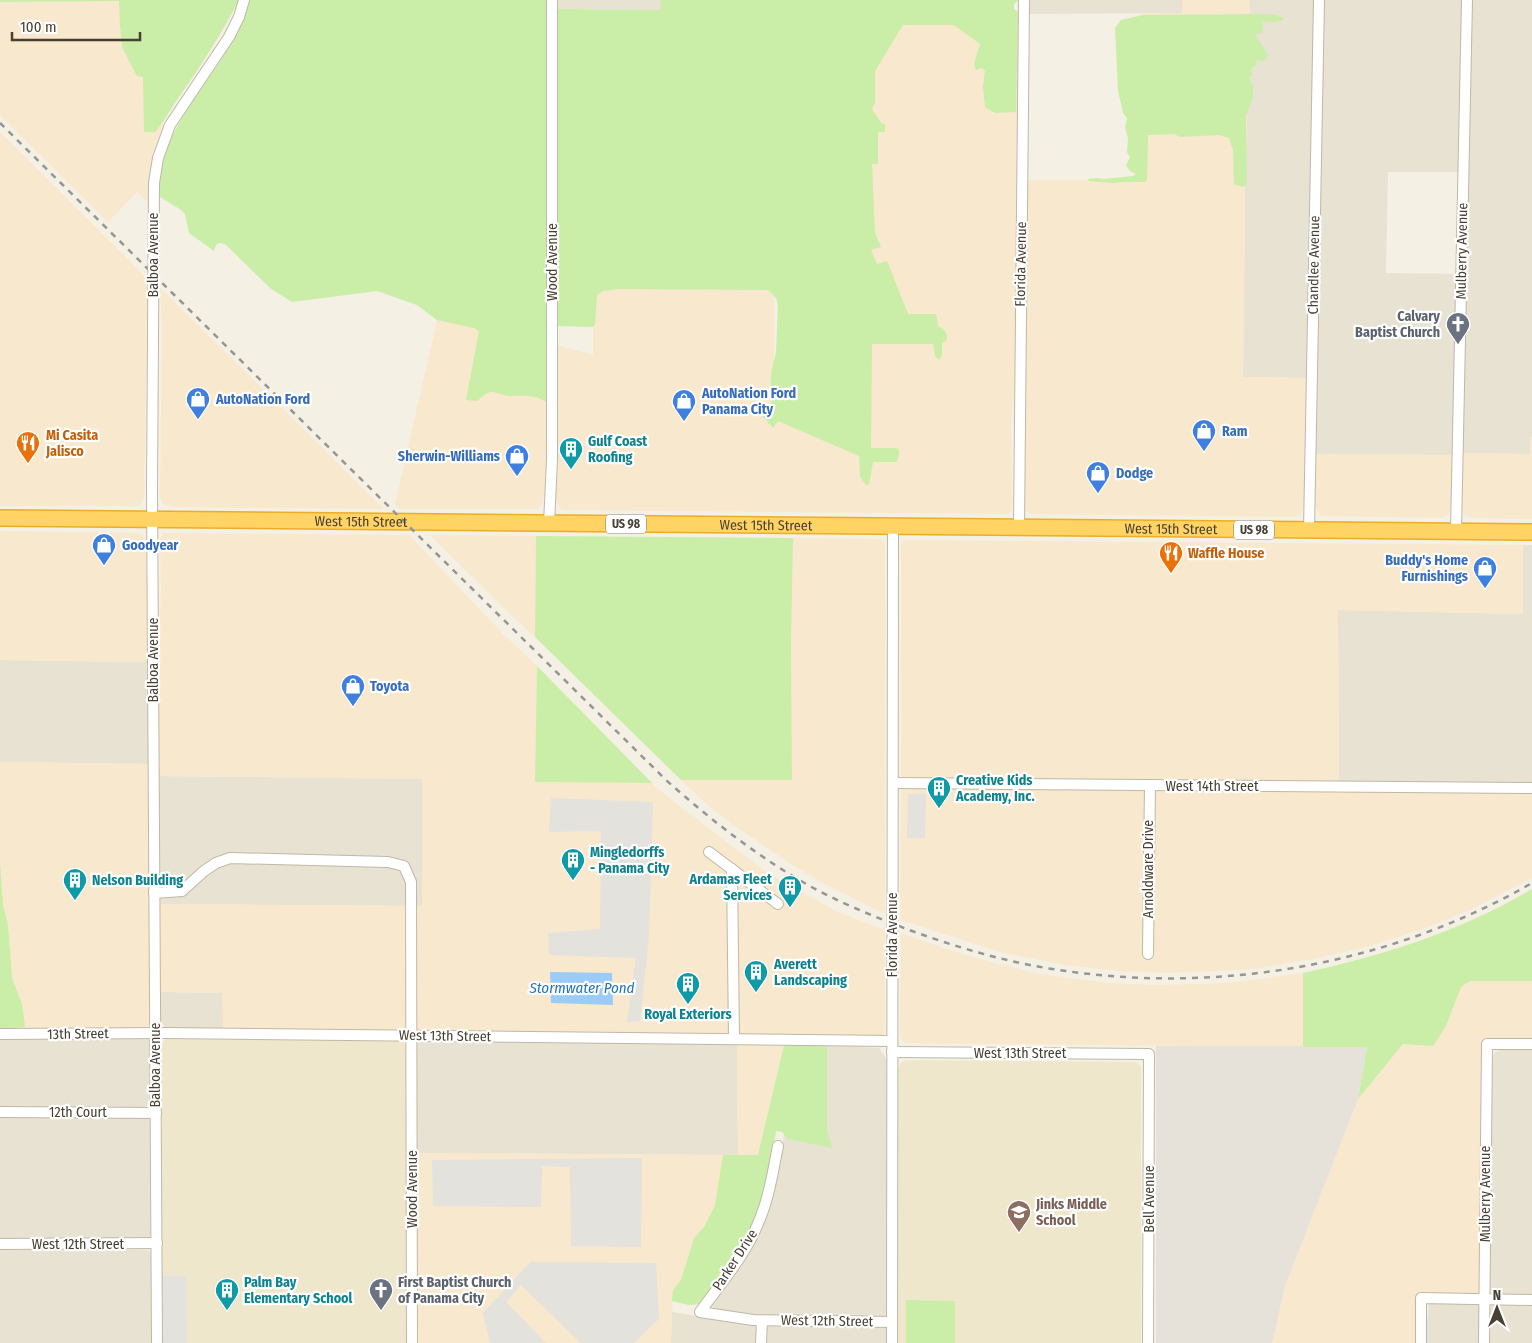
<svg xmlns="http://www.w3.org/2000/svg" width="1532" height="1343" font-family="'Fira Sans Condensed',sans-serif">
	<style>
		.residential { fill: #e8e2d2 }
		.commercial { fill: #f8e8cd }
		.industrial { fill: #e6e1d9 }
		.education { fill: #efe7cc }
		.green { fill: #caeda8 }
		.parking { fill: #e4e2dd }
		.water { fill: #9accf7 }
		.lines { fill: none; stroke-linecap: round; stroke-linejoin: round }
		.minor-casing { stroke: #c0b8a6; stroke-width: 12 }
		.highway-casing { stroke: #edad25; stroke-width: 18 }
		.minor { stroke: #fff; stroke-width: 10 }
		.highway { stroke: #ffd364; stroke-width: 15 }
		.rail { stroke: #959595; stroke-width: 2.5; stroke-dasharray: 6 6; stroke-linecap: butt }
		.labels { text-anchor: middle; dominant-baseline: central; stroke-width: 4.5; stroke-linejoin: round; paint-order: stroke }
		.shield { fill: #fff; stroke: #7e7970; stroke-width: 1 }
		.shield-label { font-size: 12px; font-weight: bold; fill: #474033 }
		.street-label { font-size: 14px; fill: #474033; stroke: #fff }
		.worship-label { font-size: 14px; font-weight: bold; fill: #5b616d; stroke: #fff; text-anchor: end }
		.shop-label { font-size: 14px; font-weight: bold; fill: #366cbe; stroke: #fff; text-anchor: start }
		.food-label { font-size: 14px; font-weight: bold; fill: #c56008; stroke: #fff; text-anchor: start }
		.culture-label { font-size: 14px; font-weight: bold; fill: #0d838f; stroke: #fff; text-anchor: start }
		.education-label { font-size: 14px; font-weight: bold; fill: #785e54; stroke: #fff; text-anchor: start }
		.water-label { font-size: 15px; font-style: italic; fill: #2274bd; stroke: #fff }
	</style>
	<rect width="100%" height="100%" fill="#f4f0e4"/>
	<g class="residential">
		<polygon points="558,0 661,0 661,10 558,9"/>
		<polygon points="1029,0 1182,0 1182,13 1029,14"/>
		<polygon points="1250,0 1315,0 1308,378 1243,377 1245,191"/>
		<polygon points="1323,0 1462,0 1460,172 1388,172 1386,273 1457,274 1454,455 1315,454"/>
		<polygon points="1471,0 1532,0 1532,437 1530,437 1530,454 1462,453"/>
		<polygon points="1523,545 1532,545 1532,783 1339,782 1338,610 1522,614"/>
		<polygon points="0,660 142,662 148,660 150,764 0,762"/>
		<polygon points="159,776 422,779 422,906 159,904"/>
		<polygon points="159,991 166,992 223,993 223,1029 165,1028 160,1019"/>
		<polygon points="0,1036 147,1037 151,1042 150,1104 143,1108 0,1107"/>
		<polygon points="424,1040 514,1041 520,1043 580,1042 737,1044 738,1155 415,1153 415,1046 417,1042"/>
		<polygon points="827,1045 879,1048 887,1060 888,1317 761,1316 714,1310 711,1304 782,1149 784,1134 788,1139 831,1147 827,1129"/>
		<polygon points="1532,1048 1532,1295 1493,1295 1489,1292 1490,1060 1495,1052 1501,1049"/>
		<polygon points="0,1117 147,1118 149,1119 150,1123 150,1236 147,1239 0,1240"/>
		<polygon points="0,1249 148,1250 152,1256 152,1343 0,1343"/>
		<polygon points="1476,1302 1480,1304 1481,1343 1425,1343 1429,1303"/>
		<polygon points="1493,1304 1532,1304 1532,1343 1488,1343 1489,1309"/>
		<polygon points="672,1312 754,1325 757,1327 757,1343 671,1343"/>
		<polygon points="766,1325 888,1327 888,1343 766,1343"/>
	</g>
	<g class="commercial">
		<polygon points="150,0 149,125 166,125 149,203 137,192 108,222 0,115 0,2"/>
		<polygon points="1182,0 1250,0 1245,191 1243,377 1308,378 1306,496 1304,505 1300,515 1294,517 1032,514 1026,511 1024,507 1026,180 1139,180 1140,13 1182,13"/>
		<polygon points="868,16 1020,16 1015,385 1011,424 1012,509 1010,513 1005,514 562,510 556,502 557,345 593,355 593,284 774,284 774,413"/>
		<polygon points="0,132 148,279 144,497 140,506 0,506"/>
		<polygon points="160,288 267,393 384,509 173,507 163,504 160,497 162,328"/>
		<polygon points="439,312 547,342 547,476 542,505 538,509 399,509 395,504"/>
		<polygon points="1530,437 1532,437 1532,519 1472,518 1466,516 1463,512 1462,504 1462,453 1530,454"/>
		<polygon points="1315,454 1454,455 1452,507 1449,514 1443,518 1321,516 1317,510 1314,496"/>
		<polygon points="0,531 137,533 143,535 145,547 147,575 148,660 142,662 0,660"/>
		<polygon points="164,533 409,535 505,636 537,666 535,782 652,783 659,790 766,872 838,912 885,930 885,1029 884,1035 882,1037 223,1029 222,993 166,992 159,991 159,904 422,906 422,779 159,776 158,663 161,588 160,538"/>
		<polygon points="430,535 536,536 535,637 509,613"/>
		<polygon points="793,538 877,539 882,540 885,545 885,914 821,882 791,864 729,822 703,801 681,780 792,780 791,646"/>
		<polygon points="904,540 1523,545 1523,614 1338,610 1339,782 901,778 901,546"/>
		<polygon points="0,762 150,764 150,1024 146,1029 0,1032"/>
		<polygon points="901,788 1145,790 1144,959 1153,958 1154,790 1532,793 1532,878 1472,909 1426,928 1366,947 1313,959 1253,969 1172,973 1116,971 1065,965 1000,952 900,920"/>
		<polygon points="901,933 952,951 995,963 1040,974 1108,983 1154,985 1203,984 1237,982 1303,973 1303,1047 905,1043 900,1037"/>
		<polygon points="1470,981 1532,981 1532,1040 1487,1039 1480,1291 1474,1294 1417,1294 1417,1343 1272,1343 1285,1286 1358,1099 1403,1044 1446,1026 1461,987"/>
		<polygon points="737,1044 784,1045 758,1155 738,1155"/>
		<polygon points="415,1153 723,1155 715,1205 704,1227 694,1238 681,1280 673,1290 671,1343 416,1343"/>
	</g>
	<polygon class="industrial" points="1156,1046 1367,1046 1358,1099 1285,1286 1272,1343 1156,1343"/>
	<g class="education">
		<polygon points="172,1037 401,1040 404,1043 407,1050 408,1343 162,1343 160,1048 164,1040"/>
		<polygon points="905,1060 1134,1062 1139,1064 1141,1067 1141,1343 896,1343 897,1071 900,1064"/>
	</g>
	<g class="green">
		<path d="M0,0h239c-18,35 -39,67 -62,100 -8,11 -13,22 -22,32h-11l-1,-55 -6,-1 -15,-29 -2,-22 -1,-24 -119,1z"/>
		<path d="M249,0h299l-1,403c-11,-9 -25,-7 -38,-7 -7,0 -13,-5 -19,-4 -7,2 -8,6 -13,9l-11,-1 13,-69 -5,-3 -37,-8 -20,-15 -40,-14 -85,11 -22,-14 -45,-44 -6,-1 -3,2 -2,6 -25,-18 -4,-19 -4,-4 -21,-13c-3,-8 0,-18 1,-26 10,-52 48,-87 72,-131 7,-13 12,-26 16,-40z"/>
		<path d="M661,0h358l-5,4v5l4,3 -2,100 -21,1 -10,-6 -2,-20 2,-16 -3,-3 -6,2 -2,-6 6,-20 -26,-19h-51l-28,46v31l-3,7 9,14 4,2v7h-7v32h-6l3,69 6,14 -10,3 6,14 10,-3 21,53h28l2,12c7,3 9,6 9,14l-5,3v13l-3,4 -4,-4 -2,-12h-61l-1,104h26l2,2c0,5 0,8 -3,12h-23l-4,22 -2,2 -7,-9 -1,-21 -81,-35 -5,7 -10,-11 -1,-11 9,-1v-32l5,-21 2,-44 -1,-8 -7,-9 -4,-1 -149,-1 -14,2 -6,4 -2,29 -2,3 -37,-1 2,-317 102,1z"/>
		<polygon points="1259,14 1276,15 1284,18 1283,20 1274,22 1262,21 1263,32 1255,35 1268,55 1264,61 1256,60 1257,64 1254,66 1251,70 1253,76 1250,76 1250,83 1253,84 1253,97 1246,116 1247,185 1243,187 1234,184 1233,150 1229,138 1219,135 1180,137 1174,134 1148,135 1147,180 1145,182 1123,182 1113,183 1089,181 1088,179 1097,178 1104,179 1133,176 1136,174 1130,171 1126,165 1130,158 1127,152 1128,138 1125,128 1127,118 1123,113 1118,90 1115,28 1121,20 1143,15"/>
		<polygon points="536,536 793,538 791,646 792,780 681,780 535,637"/>
		<polygon points="537,666 652,783 535,782"/>
		<polygon points="0,863 3,905 8,925 12,978 22,1004 25,1027 0,1029"/>
		<path d="M1532,889v92h-62l-9,6 -15,39 -13,20 -30,-2 -45,55 9,-52h-64v-74c79,-17 159,-42 229,-84z"/>
		<path d="M784,1045h43v84l5,19 -44,-9 -6,-7 -6,-1c-4,26 -7,54 -16,79 -12,34 -37,65 -59,94l-12,1 -17,-4 1,-11 8,-10 13,-42 10,-11 11,-22 8,-50h35z"/>
		<polygon points="906,1300 955,1301 955,1343 906,1343"/>
	</g>
	<g class="parking">
		<polygon points="908,794 926,794 925,838 907,838"/>
		<polygon points="551,798 653,802 649,936 640,1021 627,1022 636,958 549,955 548,933 600,929 601,831 549,832"/>
		<polygon points="642,1158 641,1247 571,1246 570,1167 542,1166 541,1207 433,1206 432,1160"/>
		<polygon points="530,1262 656,1263 659,1319 634,1343 581,1343 521,1285 506,1302 546,1343 490,1343 483,1313"/>
		<polygon points="163,1276 186,1276 187,1343 163,1343"/>
	</g>
	<polygon class="water" points="550,972 612,973 613,1005 551,1003"/>
	<g class="lines">
		<g class="minor-casing">
			<g id="minor">
				<polyline points="549,524 552,460 552,0"/>
				<polyline points="1019,527 1024,0"/>
				<polyline points="1309,530 1319,0"/>
				<polyline points="1456,531 1467,0"/>
				<polyline points="893,783 1532,788"/>
				<polyline points="709,852 778,904"/>
				<polyline points="732,869 734,1039"/>
				<polyline points="154,893 182,891 204,871 216,863 230,858 388,862 404,866 411,882 412,1343"/>
				<polyline points="1148,954 1150,785"/>
				<polyline points="0,1034 165,1033 892,1041"/>
				<polyline points="892,1052 1149,1054 1148,1343"/>
				<polyline points="0,1112 156,1113"/>
				<path d="M778,1146c-5,25 -9,52 -19,75 -13,34 -38,62 -59,91l53,8 139,2"/>
				<polyline points="0,1244 157,1243"/>
				<polyline points="157,1343 152,491 154,183 158,158 170,125 229,37 239,17 244,0"/>
				<polyline points="761,1343 762,1321"/>
				<polyline points="892,1343 893,526"/>
				<polyline points="1421,1343 1421,1298 1532,1300"/>
				<polyline points="1484,1343 1487,1044 1532,1044"/>
			</g>
		</g>
		<g class="highway-casing">
			<g id="highway">
				<path id="s1" d="M0,518l1532,14"/>
			</g>
		</g>
		<use href="#minor" class="minor"/>
		<use href="#highway" class="highway"/>
		<path class="rail" d="M0,123l666,657c47,42 96,80 151,110 31,16 63,29 95,41 50,18 101,33 154,40 159,23 327,-8 466,-88"/>
	</g>
	<defs>
		<g id="church-pin" transform="scale(1.25)"><path d="M0 17L-7.5 6A9.5 9.5 0 1 1 7.5 6Z" fill="#6b7280" stroke="#fff"/><path d="M-1.2-6h2.4v3.5h3.3v2.4h-3.3V6h-2.4V-.1h-3.3v-2.4h3.3Z" fill="#fff"/></g>
		<g id="shop-pin" transform="scale(1.25)"><path d="M0 17L-7.5 6A9.5 9.5 0 1 1 7.5 6Z" fill="#3f7fe0" stroke="#fff"/><path d="M-5-2.5h2.3a2.7 3.5 0 0 1 5.4 0H5L5.5 6h-11ZM-1.5-2.5h3a1.5 2.3 0 0 0-3 0Z" fill="#fff"/></g>
		<g id="restaurant-pin" transform="scale(1.25)"><path d="M0 17L-7.5 6A9.5 9.5 0 1 1 7.5 6Z" fill="#e8710a" stroke="#fff"/><path d="M-5-6h1v4h1v-4h1v4h1v-4h1v5L-1.5 .5V6h-2V.5L-5-1ZM5-6V6H3V1.5H1.5Q1.5-4 5-6Z" fill="#fff"/></g>
		<g id="building-pin" transform="scale(1.25)"><path d="M0 17L-7.5 6A9.5 9.5 0 1 1 7.5 6Z" fill="#0f9aa8" stroke="#fff"/><path d="M-4-6H4V6H1V3H-1V6H-4ZM-2.5-4.3h1.7v1.8h-1.7ZM.8-4.3h1.7v1.8H.8ZM-2.5-1h1.7V.8h-1.7ZM.8-1h1.7V.8H.8Z" fill="#fff"/></g>
		<g id="school-pin" transform="scale(1.25)"><path d="M0 17L-7.5 6A9.5 9.5 0 1 1 7.5 6Z" fill="#8d6e63" stroke="#fff"/><path d="M0-5L7-2L0 1L-7-2ZM-4 1L0 2.5L4 1V4Q0 6-4 4Z" fill="#fff"/></g>
	</defs>
	<g fill-rule="evenodd">
		<use href="#church-pin" x="1458" y="324"/>
		<use href="#shop-pin" x="198" y="399"/>
		<use href="#shop-pin" x="684" y="401"/>
		<use href="#shop-pin" x="1204" y="431"/>
		<use href="#restaurant-pin" x="28" y="443"/>
		<use href="#building-pin" x="571" y="449"/>
		<use href="#shop-pin" x="517" y="456"/>
		<use href="#shop-pin" x="1098" y="473"/>
		<use href="#shop-pin" x="104" y="545"/>
		<use href="#restaurant-pin" x="1171" y="553"/>
		<use href="#shop-pin" x="1485" y="568"/>
		<use href="#shop-pin" x="353" y="686"/>
		<use href="#building-pin" x="939" y="788"/>
		<use href="#building-pin" x="573" y="860"/>
		<use href="#building-pin" x="75" y="880"/>
		<use href="#building-pin" x="790" y="887"/>
		<use href="#building-pin" x="756" y="972"/>
		<use href="#building-pin" x="688" y="984"/>
		<use href="#school-pin" x="1019" y="1212"/>
		<use href="#building-pin" x="227" y="1290"/>
		<use href="#church-pin" x="381" y="1290"/>
	</g>
	<g class="labels">
		<g class="shield">
			<rect x="606" y="514.5" width="40" height="19" rx="4"/>
			<rect x="1234" y="520.5" width="40" height="19" rx="4"/>
		</g>
		<g class="shield-label">
			<text x="626" y="524">US 98</text>
			<text x="1254" y="530">US 98</text>
		</g>
		<g class="street-label">
			<text transform="translate(1462 251) rotate(-89)">Mulberry Avenue</text>
			<text transform="translate(153 255) rotate(-90)">Balboa Avenue</text>
			<text transform="translate(552 262) rotate(-90)">Wood Avenue</text>
			<text transform="translate(1021 264) rotate(-89)">Florida Avenue</text>
			<text transform="translate(1314 265) rotate(-89)">Chandlee Avenue</text>
			<text stroke="none"><textPath href="#s1" startOffset="361">West 15th Street</textPath></text>
			<text stroke="none"><textPath href="#s1" startOffset="766">West 15th Street</textPath></text>
			<text stroke="none"><textPath href="#s1" startOffset="1171">West 15th Street</textPath></text>
			<text transform="translate(153 660) rotate(-90)">Balboa Avenue</text>
			<text x="1212" y="786">West 14th Street</text>
			<text transform="translate(1148 869) rotate(-90)">Arnoldware Drive</text>
			<text transform="translate(892 935) rotate(-90)">Florida Avenue</text>
			<text transform="translate(78 1034) rotate(-1)">13th Street</text>
			<text transform="translate(445 1036) rotate(1)">West 13th Street</text>
			<text x="1020" y="1053">West 13th Street</text>
			<text transform="translate(155 1065) rotate(-90)">Balboa Avenue</text>
			<text x="78" y="1112">12th Court</text>
			<text transform="translate(412 1189) rotate(-90)">Wood Avenue</text>
			<text transform="translate(1485 1194) rotate(-90)">Mulberry Avenue</text>
			<text transform="translate(1149 1199) rotate(-90)">Bell Avenue</text>
			<text x="78" y="1244">West 12th Street</text>
			<text transform="translate(735 1260) rotate(-57)">Parker Drive</text>
			<text transform="translate(827 1321) rotate(1)">West 12th Street</text>
		</g>
		<g class="worship-label">
			<text x="1440" y="316">Calvary<tspan x="1440" dy="16">Baptist Church</tspan></text>
			<text x="398" y="1282" text-anchor="start">First Baptist Church<tspan x="398" dy="16">of Panama City</tspan></text>
		</g>
		<g class="shop-label">
			<text x="702" y="393">AutoNation Ford<tspan x="702" dy="16">Panama City</tspan></text>
			<text x="216" y="399">AutoNation Ford</text>
			<text x="1222" y="431">Ram</text>
			<text x="500" y="456" text-anchor="end">Sherwin-Williams</text>
			<text x="1116" y="473">Dodge</text>
			<text x="122" y="545">Goodyear</text>
			<text x="1468" y="560" text-anchor="end">Buddy's Home<tspan x="1468" dy="16">Furnishings</tspan></text>
			<text x="370" y="686">Toyota</text>
		</g>
		<g class="food-label">
			<text x="46" y="435">Mi Casita<tspan x="46" dy="16">Jalisco</tspan></text>
			<text x="1188" y="553">Waffle House</text>
		</g>
		<g class="culture-label">
			<text x="588" y="441">Gulf Coast<tspan x="588" dy="16">Roofing</tspan></text>
			<text x="956" y="780">Creative Kids<tspan x="956" dy="16">Academy, Inc.</tspan></text>
			<text x="590" y="852">Mingledorffs<tspan x="590" dy="16">- Panama City</tspan></text>
			<text x="772" y="879" text-anchor="end">Ardamas Fleet<tspan x="772" dy="16">Services</tspan></text>
			<text x="92" y="880">Nelson Building</text>
			<text x="774" y="964">Averett<tspan x="774" dy="16">Landscaping</tspan></text>
			<text x="688" y="1014" text-anchor="middle">Royal Exteriors</text>
			<text x="244" y="1282">Palm Bay<tspan x="244" dy="16">Elementary School</tspan></text>
		</g>
		<g class="education-label">
			<text x="1036" y="1204">Jinks Middle<tspan x="1036" dy="16">School</tspan></text>
		</g>
		<g class="water-label">
			<text x="582" y="988">Stormwater Pond</text>
		</g>
	</g>
	<g transform="translate(1497 1308)" stroke="#ffffff" stroke-width="4" paint-order="stroke">
	<path d="M0-4L9 19L0 12L-9 19Z" fill="#474033"/>
	<text y="-8" font-size="14" font-weight="bold" text-anchor="middle" fill="#474033">N</text>
	</g>
	<path d="M12 32v8h128v-8" fill="none" stroke="#474033" stroke-width="2.5"/>
	<text x="20" y="32" font-size="15" fill="#474033" stroke="#ffffff" stroke-width="4" paint-order="stroke">100 m</text>
</svg>
